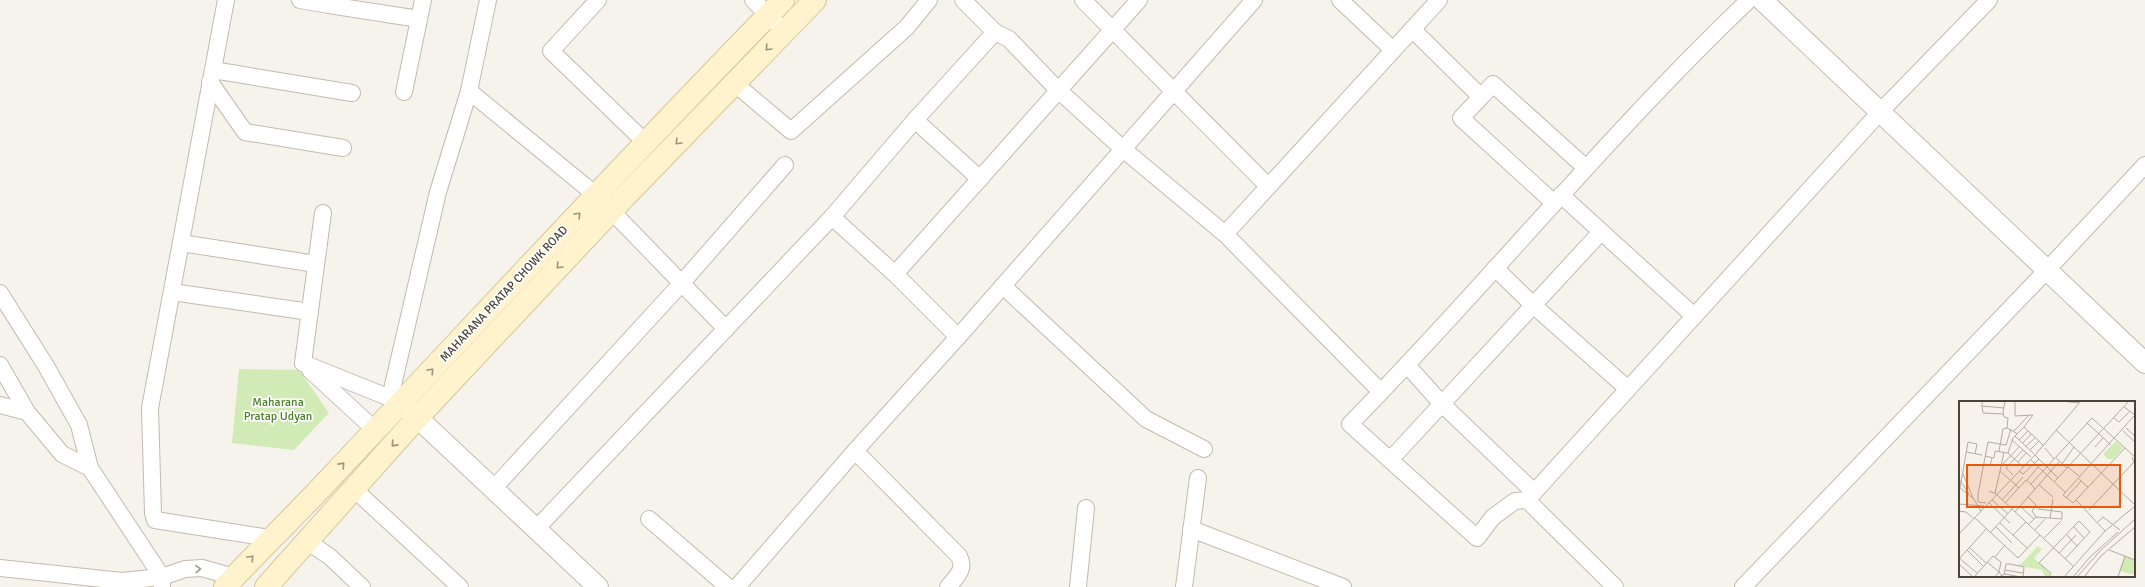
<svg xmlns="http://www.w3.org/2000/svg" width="2145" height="587" font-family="Signika,sans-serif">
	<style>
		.green { fill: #d2eab5 }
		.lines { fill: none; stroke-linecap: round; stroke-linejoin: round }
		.minor-casing { stroke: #c2bbae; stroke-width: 18 }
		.tertiary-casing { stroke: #c2bbae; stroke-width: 22 }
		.secondary-casing { stroke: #d6c79b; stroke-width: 24 }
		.minor { stroke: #fff; stroke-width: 16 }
		.tertiary { stroke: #fff; stroke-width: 20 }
		.secondary { stroke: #fff3cd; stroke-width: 22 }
		.oneway { stroke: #9c937c }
		.oneway2 { stroke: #9c9892 }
		.labels { text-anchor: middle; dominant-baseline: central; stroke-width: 3.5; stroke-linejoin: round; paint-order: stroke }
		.street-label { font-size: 12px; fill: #4b4439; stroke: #fff }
		.park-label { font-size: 12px; fill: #4a7f2a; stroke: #fff }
		.inset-road { fill: none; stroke: #b2ada4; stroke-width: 1 }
		.view { fill: #e8590c; fill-opacity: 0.15; stroke: #e8590c; stroke-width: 2 }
		.inset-edge { fill: none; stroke: #4b4439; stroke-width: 2 }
	</style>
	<rect width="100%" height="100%" fill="#f6f3ec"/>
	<polygon class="green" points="239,369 299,370 329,413 294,450 232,443"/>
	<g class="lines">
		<g class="minor-casing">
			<g id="minor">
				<polyline points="226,0 150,408 153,513 155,520 270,538"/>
				<polyline points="300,0 329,5 330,0"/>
				<polyline points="598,0 551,51 645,142"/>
				<polyline points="753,0 776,23"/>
				<polyline points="963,0 995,32 1009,39 1056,88 1123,149 1225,234 1381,392"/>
				<polyline points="1083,0 1267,185"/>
				<polyline points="1340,0 1393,50"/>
				<polyline points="329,5 419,19"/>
				<polyline points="1412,29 1481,97 1493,84 1586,168"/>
				<polyline points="213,70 352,93"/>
				<polyline points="210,82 245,132 343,148"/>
				<polyline points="734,83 791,131 907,27 929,0"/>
				<polyline points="469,91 488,0"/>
				<polyline points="404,92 423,0"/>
				<polyline points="1481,97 1461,118 1554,203"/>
				<polyline points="915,120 980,179"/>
				<polyline points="1561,195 1694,316"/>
				<polyline points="832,217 915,120 995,32"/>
				<polyline points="1225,234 1439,0"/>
				<polyline points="181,243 316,264"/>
				<polyline points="1495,268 1533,305 1628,389"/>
				<polyline points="895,274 1139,0"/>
				<polyline points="1003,286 1146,419 1204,449"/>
				<polyline points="172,292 310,312"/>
				<polyline points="0,293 46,366 79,425 90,468"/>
				<polyline points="958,337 1254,0"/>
				<polyline points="303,363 323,213"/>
				<polyline points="303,363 400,402"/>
				<polyline points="0,365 27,412"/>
				<polyline points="1407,365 1442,404 1534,492"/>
				<polyline points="310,370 374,429"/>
				<polyline points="390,398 438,192 469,91 597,196 726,329"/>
				<polyline points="0,405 27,412 62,454 90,468 162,577 162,587"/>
				<path d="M855,451l104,105c7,14 -3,21 -11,31"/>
				<polyline points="1390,460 1601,232"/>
				<polyline points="354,489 460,587"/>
				<polyline points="493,489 680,285 785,165"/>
				<path d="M1527,500l-12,1 -22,16 -16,21 -127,-114c136,-138 258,-290 399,-424"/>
				<polyline points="649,519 728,587"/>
				<polyline points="536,529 832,217 895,274 958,337 855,451 737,587"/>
				<polyline points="1191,529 1343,587"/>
				<polyline points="308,542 329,556 362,587"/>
				<polyline points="0,568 122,581 162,577 185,569 202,568 234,577"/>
				<polyline points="1078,587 1086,508"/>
				<polyline points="1184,587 1198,478"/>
				<polyline points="1615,587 1527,500 1880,112 1989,0"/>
				<polyline points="1743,587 2047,270 2145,165"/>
			</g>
		</g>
		<g class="tertiary-casing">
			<g id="tertiary">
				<polyline points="1762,0 2145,363"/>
				<polyline points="406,407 598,587"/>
			</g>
		</g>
		<g class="secondary-casing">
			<g id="secondary">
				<path d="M225,587c35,-38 72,-73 107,-111 150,-159 298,-320 451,-476"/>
				<polyline points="266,587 417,418 611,211 815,0"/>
			</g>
		</g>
		<use href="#minor" class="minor"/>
		<use href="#tertiary" class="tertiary"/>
		<use href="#secondary" class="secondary"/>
	</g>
	<defs><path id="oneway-chevron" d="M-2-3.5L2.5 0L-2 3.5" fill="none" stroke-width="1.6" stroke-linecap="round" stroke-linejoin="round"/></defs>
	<g class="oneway">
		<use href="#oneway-chevron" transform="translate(768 48) rotate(134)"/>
		<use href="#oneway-chevron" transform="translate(678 142) rotate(134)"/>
		<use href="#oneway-chevron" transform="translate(578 215) rotate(-47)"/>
		<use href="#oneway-chevron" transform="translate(559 266) rotate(133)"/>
		<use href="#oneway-chevron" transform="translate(431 371) rotate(-47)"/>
		<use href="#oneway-chevron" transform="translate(394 444) rotate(132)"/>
		<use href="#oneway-chevron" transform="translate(342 465) rotate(-48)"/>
		<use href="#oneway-chevron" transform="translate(251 558) rotate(-47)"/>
	</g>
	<use class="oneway2" href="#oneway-chevron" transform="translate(198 569) rotate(-2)"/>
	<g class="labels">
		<g class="street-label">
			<text transform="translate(504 294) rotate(-47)">MAHARANA PRATAP CHOWK ROAD</text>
		</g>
		<g class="park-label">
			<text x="278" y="402">Maharana<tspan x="278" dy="14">Pratap Udyan</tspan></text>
		</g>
	</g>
	<g transform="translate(1959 401)">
		<rect width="176" height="176" fill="#f6f3ec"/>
		<path d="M157,40l7,7 -10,11h-5l-5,-5zM79,145l4,3 -8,9 16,15 -2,4h-3l-3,-7 -26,-5 5,-1zM166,155l10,4v15l-16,-4z" fill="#d2eab5"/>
		<path class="inset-road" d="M23,0v5l22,2M46,0l-2,11 1,5 4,1 -1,10 11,6M56,0v15l18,-1 -9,12 19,18M102,0l18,2M23,5l1,7 20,1M165,6l11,8M155,17l5,4 10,-10M128,22l24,22M167,27l9,8M97,29l79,75M55,30l15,-16M164,30l12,11M56,35l19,18M53,39l19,17M60,39l9,-9M64,42l8,-9M67,45l9,-8M136,46l8,-9M86,47l9,11M71,49l9,-9M40,50l4,-22 4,-1M7,51l16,3M49,52l5,-15 11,-11M16,53l2,-10 -9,-2 -8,46 13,10 8,13M76,54l23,23M26,55l9,2 1,-7 13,2 15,14M96,56l12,11M72,59l35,33M59,61l8,-9M24,63l7,1 2,-7M103,63l12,-17M43,64l17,-18M109,66l12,10M41,70l4,-19M60,70l4,3 16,-15M4,73l10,24M54,74l-7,-7 17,-18M0,78l10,15M120,78l9,8M68,79l11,-13M96,80l74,-80M72,83l61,-66 43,39M80,84l14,12M76,88l24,-27M30,90l7,3 77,72M36,92l5,-22 19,17M69,96l8,8 -4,6 4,6M107,97l15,-17M33,99l16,14M43,99l21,-23M117,99l-3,3 -10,-8 71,-79M27,102l-8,-1v-8l10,-52 18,3 5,-16M30,102l21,20M46,102l21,-23 5,4 4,5 -20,23M0,103l25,2M61,105l14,13M130,109l45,-48 -2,-5M0,110l7,1 7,6M15,116l44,41 22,-23M91,117l3,-19M139,121l5,-5 17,13M41,122l13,12 13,-13M70,123l7,-7 26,2v-7l-24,-3M37,126l16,16M115,126l10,11M76,129l10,-11M146,130l-29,-31 49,-52M32,131l21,-23M0,133l76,-79 46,-54M54,134l14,13M108,134l10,11M85,137l17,-17M10,146l17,16M8,149l16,16M150,149l26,10M100,152l17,-18M36,156l10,-12M0,157l18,15M0,158l28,-31M28,161l12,10 -4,5M0,163l14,13M46,169l18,3M45,174l2,-11h4l14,3 -1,10M15,176l19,-21 8,6 -2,10 3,4M40,176l6,-3 16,3M90,176l2,-4 -12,-10 40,-42 11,11 -25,27M105,176l41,-46 30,-25M114,176l17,-20 28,-25M118,176l23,-26 35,-32M125,176l17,-21 34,-29M159,176l7,-21"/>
		<path class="view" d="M8,64h153v42h-153z"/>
		<rect width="176" height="176" class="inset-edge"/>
	</g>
</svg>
